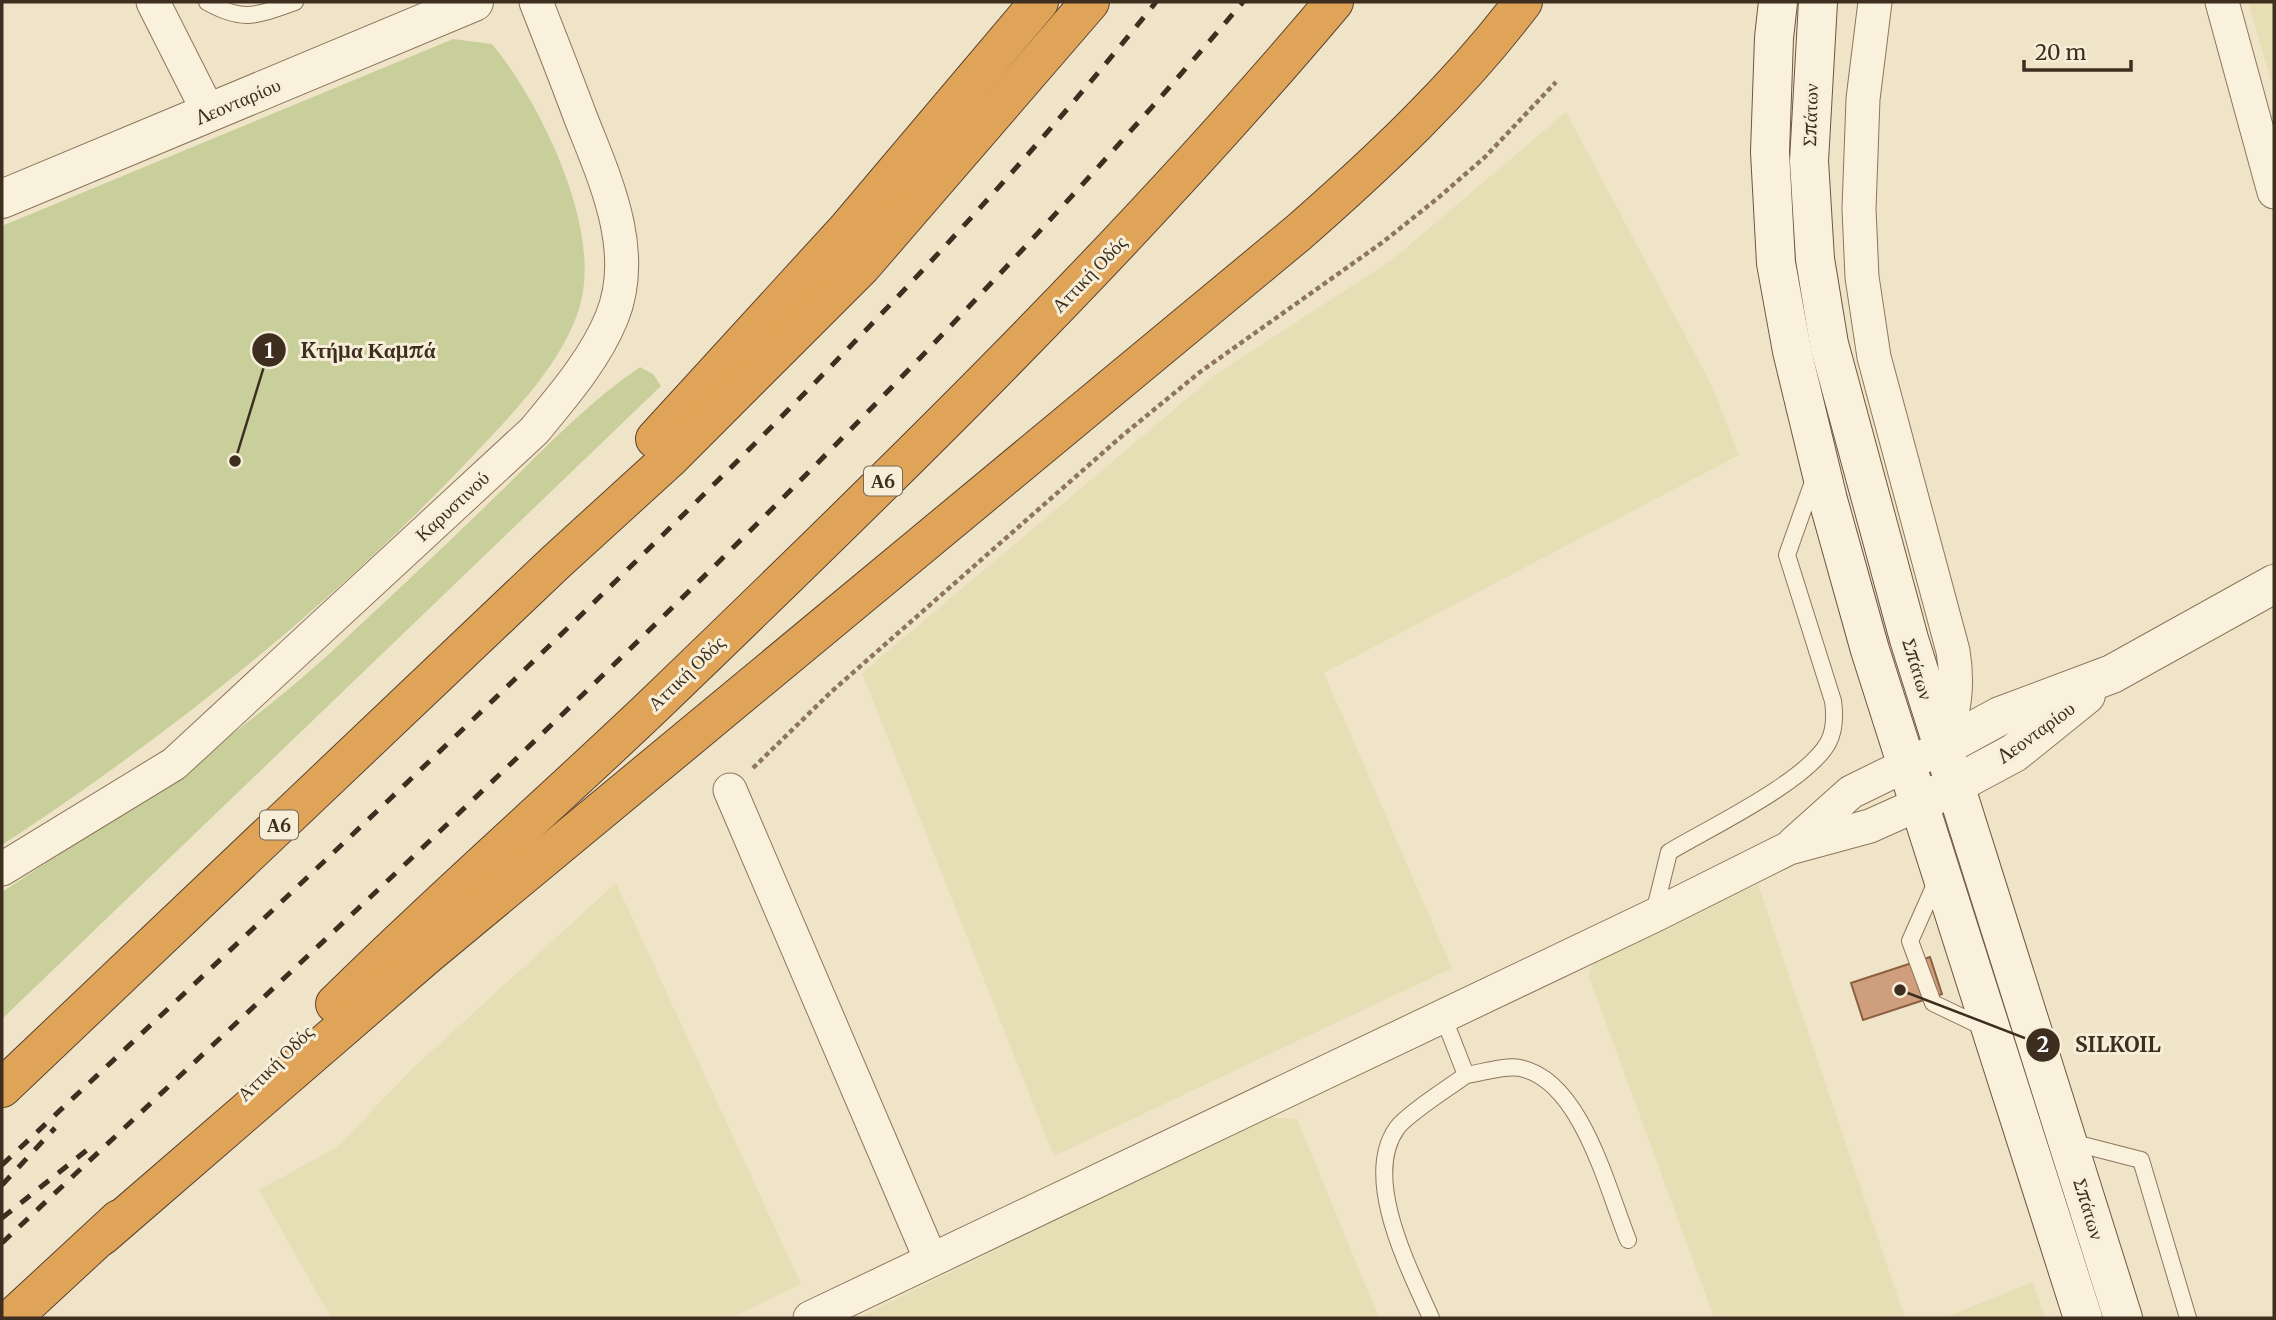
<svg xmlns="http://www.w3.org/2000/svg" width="2276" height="1320" font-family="Merriweather,serif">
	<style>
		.farmland { fill: #e6deb5 }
		.green { fill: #c9cf9b }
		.building { fill: #cf9f7d; stroke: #8d5f41; stroke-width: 2 }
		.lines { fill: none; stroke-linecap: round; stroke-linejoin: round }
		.service-casing { stroke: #8d765c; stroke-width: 18 }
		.minor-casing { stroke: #8d765c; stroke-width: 35 }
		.tertiary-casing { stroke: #8d765c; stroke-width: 40 }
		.secondary-casing { stroke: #6f573f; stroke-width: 40 }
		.motorway-casing { stroke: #5b4430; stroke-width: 40 }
		.path { stroke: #8d765c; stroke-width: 4.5; stroke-dasharray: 5 3.5; stroke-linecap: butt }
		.service { stroke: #faf1dc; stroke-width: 16 }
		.minor { stroke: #faf1dc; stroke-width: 33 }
		.tertiary { stroke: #faf1dc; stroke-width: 38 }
		.secondary { stroke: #faf1dc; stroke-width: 38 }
		.motorway { stroke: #e0a458; stroke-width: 38 }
		.rail { stroke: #3d2e20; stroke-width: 5; stroke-dasharray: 12 12; stroke-linecap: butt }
		.labels { text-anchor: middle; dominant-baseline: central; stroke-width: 6; stroke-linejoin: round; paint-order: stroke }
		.shield { fill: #f7eed8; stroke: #756857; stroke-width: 2 }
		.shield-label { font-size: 18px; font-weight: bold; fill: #3d2e20 }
		.street-label { font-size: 19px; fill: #3d2e20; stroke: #f7eed8 }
		.leader { fill: none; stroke: #3d2e20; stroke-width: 2.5 }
		.callout-dot { fill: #3d2e20; stroke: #f7eed8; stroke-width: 2.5 }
		.mark-label { font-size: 21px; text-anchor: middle; font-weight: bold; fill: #fff }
		.callout-label { font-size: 21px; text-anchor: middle; font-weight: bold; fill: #3d2e20; stroke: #f7eed8; stroke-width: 6; stroke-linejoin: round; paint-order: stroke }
	</style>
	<rect width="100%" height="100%" fill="#f0e4c8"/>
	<g class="farmland">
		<polygon points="2248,2 2274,2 2274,91"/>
		<polygon points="1566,112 1710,382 1739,455 1324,673 1452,968 1054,1156 862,673 1215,375 1393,259"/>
		<polygon points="616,883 801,1284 731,1318 331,1318 259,1190 337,1147 413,1068"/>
		<polygon points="1758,884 1905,1318 1714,1318 1589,977 1595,956"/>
		<polygon points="1265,1117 1297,1119 1379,1318 858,1318"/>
		<polygon points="2033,1282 2045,1318 1944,1318"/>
	</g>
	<g class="green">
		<path d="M453,39l39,5c49,59 112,188 87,265 -19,59 -71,109 -112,153 -140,147 -296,272 -465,383v-619z"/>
		<path d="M640,367l13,7 8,12 -659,633v-127c113,-74 225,-146 326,-237 57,-53 114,-106 170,-161 45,-44 89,-91 142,-127z"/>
	</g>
	<polygon class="building" points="1930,957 1942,994 1863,1020 1851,983"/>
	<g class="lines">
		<g class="service-casing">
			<g id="service">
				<path d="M207,2c37,21 50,13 88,0"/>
				<polyline points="1937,880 1910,941 1933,1003 1985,1028"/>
				<path d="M1654,913l15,-61c40,-24 137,-70 159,-109 7,-13 7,-28 5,-42l-46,-146 27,-76"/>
				<path d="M1443,1016l23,59c15,-2 39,-10 54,-7 61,12 87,120 108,172"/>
				<polyline points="2071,1142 2141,1160 2188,1318"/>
				<path d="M1431,1318c-21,-48 -70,-140 -34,-190 10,-14 53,-41 69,-53"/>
			</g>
		</g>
		<g class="minor-casing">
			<g id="minor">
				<polyline points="153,2 209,113"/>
				<polyline points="2222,2 2274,192"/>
				<polyline points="730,790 931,1260"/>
				<path d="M1794,843l57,-51 92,-45c11,-34 16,-60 10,-96l-79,-294 -12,-80 -3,-68 4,-110 12,-97"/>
				<path d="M2,869l172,-105 360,-333c29,-35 61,-72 78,-114 27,-67 -8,-140 -32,-201 -14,-38 -29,-76 -44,-114"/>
				<polyline points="810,1318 1653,916 1789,848 1870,826 1919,804"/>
			</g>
		</g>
		<g class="tertiary-casing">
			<g id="tertiary">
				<polyline points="2,199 474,2"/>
				<polyline points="1943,747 2000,716 2112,674 2274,584"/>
				<polyline points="1919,804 2014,753 2086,695"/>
			</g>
		</g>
		<g class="secondary-casing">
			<g id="secondary">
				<polyline points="1778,2 1774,38 1770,152 1776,263 1792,351 1828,500 1870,650 2083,1318"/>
				<polyline points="1818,2 1809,161 1815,259 1829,344 1909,639 2123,1318"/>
			</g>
		</g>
		<g class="motorway-casing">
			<g id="motorway">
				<polyline points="655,439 848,228 1039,2"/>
				<path d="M335,1004c103,-102 212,-197 317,-297 236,-227 471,-455 682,-705"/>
				<polyline points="2,1088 556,562 669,459 862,266 1090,2"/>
				<path d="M102,1236l325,-281 871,-722c81,-71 160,-145 225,-231"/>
				<polyline points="12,1318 119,1219"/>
			</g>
		</g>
		<polyline class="path" points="753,768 831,692 1123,435 1200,372 1383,242 1438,198 1485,157 1556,82"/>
		<use href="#service" class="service"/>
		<use href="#minor" class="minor"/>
		<use href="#tertiary" class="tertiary"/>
		<use href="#secondary" class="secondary"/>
		<use href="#motorway" class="motorway"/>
		<g class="rail">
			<path d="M2,1165c208,-196 417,-391 621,-591 186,-182 370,-368 533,-572"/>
			<polyline points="2,1185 55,1128"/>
			<polyline points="2,1218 92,1146"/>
			<path d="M2,1243c425,-401 862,-795 1241,-1241"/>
		</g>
	</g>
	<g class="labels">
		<g class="shield">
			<rect x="864" y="466.5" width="38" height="29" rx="5"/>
			<rect x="260" y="810.5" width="38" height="29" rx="5"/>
		</g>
		<g class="shield-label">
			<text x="883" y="481">Α6</text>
			<text x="279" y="825">Α6</text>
		</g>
		<g class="street-label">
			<text transform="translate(238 101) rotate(-23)">Λεονταρίου</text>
			<text transform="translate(1810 115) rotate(-88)">Σπάτων</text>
			<text transform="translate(1089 274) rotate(-46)">Αττική Οδός</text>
			<text transform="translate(452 506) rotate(-43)">Καρυστινού</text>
			<text transform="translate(1918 669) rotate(73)">Σπάτων</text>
			<text transform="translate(686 673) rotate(-44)">Αττική Οδός</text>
			<text transform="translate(2036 732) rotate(-36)">Λεονταρίου</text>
			<text transform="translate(275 1063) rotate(-45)">Αττική Οδός</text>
			<text transform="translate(2089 1209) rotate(73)">Σπάτων</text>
		</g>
	</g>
	<path class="leader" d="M235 461L269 350M1900 990L2043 1045"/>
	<g class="callout-dot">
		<circle cx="235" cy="461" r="7"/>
		<circle cx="1900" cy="990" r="7"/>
		<circle cx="269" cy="350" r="18"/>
		<circle cx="2043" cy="1045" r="18"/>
	</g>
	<g class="mark-label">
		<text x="269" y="358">1</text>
		<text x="2043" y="1052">2</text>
	</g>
	<g class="callout-label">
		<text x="368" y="358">Kτήμα Καμπά</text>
		<text x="2118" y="1052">SILKOIL</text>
	</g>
	<rect width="2276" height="1320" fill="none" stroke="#3d2e20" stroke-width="7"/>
	<path d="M2024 60v10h107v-10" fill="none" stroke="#3d2e20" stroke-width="3.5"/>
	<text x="2035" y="60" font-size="21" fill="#3d2e20" stroke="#f7eed8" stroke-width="5" paint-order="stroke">20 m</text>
</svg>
